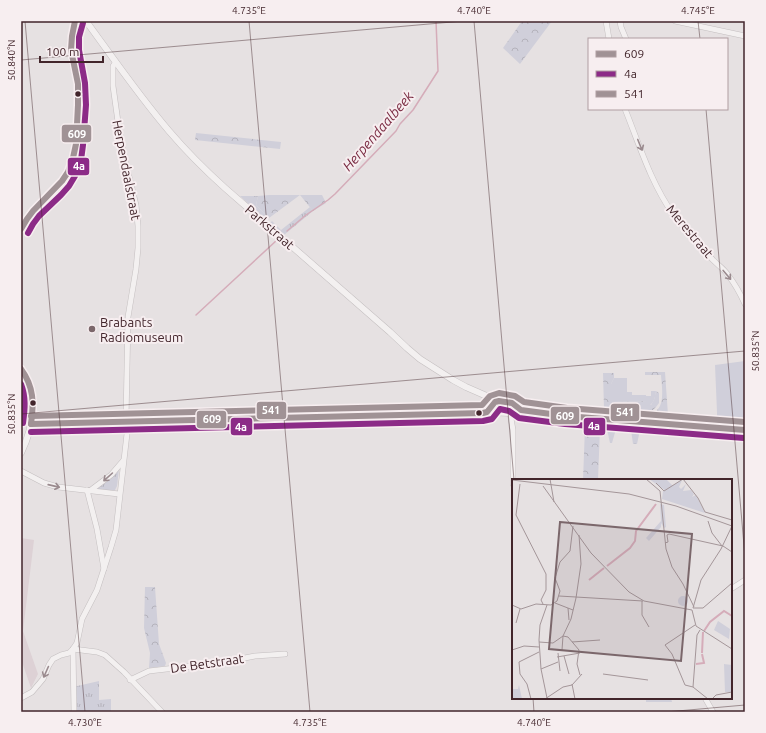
<svg xmlns="http://www.w3.org/2000/svg" width="766" height="733" font-family="Ubuntu,sans-serif">
	<style>
		.built { fill: #ddd1d5 }
		.grass { fill: url(#grass-tufts) }
		.forest { fill: url(#forest-crowns) }
		.green { fill: #d0cfda }
		.lines { fill: none; stroke-linecap: round; stroke-linejoin: round }
		.stream { stroke: #d5acb9; stroke-width: 1.5 }
		.minor-casing { stroke: #c4bfc0; stroke-width: 6 }
		.tertiary-casing { stroke: #c4bfc0; stroke-width: 7 }
		.minor { stroke: #f3f0f0; stroke-width: 5 }
		.tertiary { stroke: #f3f0f0; stroke-width: 6 }
		.bus-1-casing { stroke: #f7eef0; stroke-width: 9 }
		.bus-2-casing { stroke: #f7eef0; stroke-width: 9 }
		.bus-3-casing { stroke: #f7eef0; stroke-width: 9 }
		.bus-1 { stroke: #a09295; stroke-width: 6 }
		.bus-2 { stroke: #8c2b87; stroke-width: 6 }
		.bus-3 { stroke: #a09295; stroke-width: 6 }
		.oneway { stroke: #9a8a8e }
		.ticks { fill: none; stroke: #42252b; stroke-width: 1; stroke-opacity: 0.45 }
		.bus-dot { fill: #42252b; stroke: #f7eef0; stroke-width: 1.5 }
		.poi-dot { fill: #7b676b; stroke: #f7eef0; stroke-width: 1.5 }
		.labels { text-anchor: middle; dominant-baseline: central; stroke-width: 4; stroke-linejoin: round; paint-order: stroke }
		.street-label { font-size: 13px; fill: #42252b; stroke: #f7eef0 }
		.poi-label { font-size: 13px; fill: #42252b; stroke: #f7eef0; text-anchor: start }
		.water-label { font-size: 14px; font-style: italic; fill: #7a2b42; stroke: #f7eef0 }
		.inset-river { fill: none; stroke: #d5acb9; stroke-width: 2 }
		.inset-road { fill: none; stroke: #a49699; stroke-width: 1 }
		.view { fill: #7b676b; fill-opacity: 0.15; stroke: #7b676b; stroke-width: 2 }
		.inset-edge { fill: none; stroke: #42252b; stroke-width: 2 }
		.line-badge { stroke: #f7eef0; stroke-width: 1.5 }
		.badge-label { font-size: 11px; text-anchor: middle; font-weight: bold; fill: #fff }
		.neatline { fill: none; stroke: #42252b; stroke-width: 1.5 }
		.ticks-label { font-size: 10px; text-anchor: middle; fill: #42252b }
	</style>
	<defs>
		<pattern id="grass-tufts" width="24" height="20" patternUnits="userSpaceOnUse"><rect width="24" height="20" fill="#d0cfda"/><path d="M3 7l-1-3M5 7V3M7 7l1-3M15 17l-1-3M17 17v-4M19 17l1-3" fill="none" stroke="#b4b2bb"/></pattern>
		<pattern id="forest-crowns" width="20" height="18" patternUnits="userSpaceOnUse"><rect width="20" height="18" fill="#d0cfda"/><path d="M2 6a3 3 0 1 1 6 0M12 15a3 3 0 1 1 6 0" fill="none" stroke="#b4b2bb"/></pattern>
	</defs>
	<rect width="100%" height="100%" fill="#e6e1e2"/>
	<polygon class="built" points="21,538 34,540 23,631 38,674 31,688 21,659"/>
	<g class="grass">
		<polygon points="240,196 258,196 256,205 269,218 266,220"/>
		<polygon points="310,207 313,211 284,235 270,223 272,221 281,230"/>
		<polygon points="499,404 511,406 512,408 510,409 498,410 496,407 497,405"/>
		<polygon points="119,469 117,486 115,490 112,491 97,489 97,488"/>
		<polygon points="99,681 99,700 111,699 111,712 74,712 73,687"/>
	</g>
	<g class="forest">
		<polygon points="522,21 552,21 520,64 503,48"/>
		<polygon points="196,133 281,142 280,149 195,140"/>
		<polygon points="269,195 322,195 326,203 313,211 300,195 269,218 256,205 258,196"/>
		<path d="M645,372h20l3,43 49,3v-6h28v14l-115,-8c4,-4 10,-3 16,-3 21,-2 16,-25 15,-40h-16z"/>
		<polygon points="603,373 614,373 614,378 611,384 611,402 647,401 651,405 654,400 656,391 659,393 659,403 656,407 653,410 647,412 629,413 622,417 572,413 539,409 532,407 532,404 573,410 604,409"/>
		<polygon points="513,416 745,434 745,439 701,435 686,435 659,431 640,430 637,444 633,444 631,430 616,429 612,443 610,443 607,429 600,428 598,480 583,480 585,427 513,420"/>
		<polygon points="145,587 155,587 159,644 166,663 165,666 149,668 150,653 144,628"/>
	</g>
	<g class="green">
		<polygon points="745,361 745,412 717,412 715,365"/>
		<path d="M614,378h13v14h5v3h14v1h5v-5h5c-1,6 -2,14 -9,15l-1,-5 -35,1v-18z"/>
		<polygon points="646,698 671,698 672,702 646,702"/>
	</g>
	<g class="lines">
		<g class="stream">
			<polyline points="287,231 306,215 328,200 335,194 396,131 400,124 413,110 438,71 436,21"/>
			<polyline points="196,315 277,240"/>
		</g>
		<g class="minor-casing">
			<g id="minor">
				<polyline points="606,21 609,39"/>
				<polyline points="620,21 621,27 626,39"/>
				<polyline points="675,21 745,36"/>
				<path d="M625,109c14,35 26,74 48,105 12,16 26,31 40,46 5,5 11,9 15,15 7,9 12,18 17,29"/>
				<polyline points="510,413 513,430 513,484"/>
				<polyline points="31,424 322,417 487,412"/>
				<polyline points="21,471 44,483 58,487 119,494"/>
				<polyline points="87,490 97,529 104,569"/>
				<polyline points="91,490 111,475 123,461"/>
				<polyline points="731,589 745,580"/>
				<polyline points="73,649 97,652 105,655 124,672 162,712"/>
				<polyline points="73,649 74,712"/>
				<polyline points="130,680 149,671 219,663 255,656 285,654"/>
				<polyline points="21,698 32,692 43,679 49,665 53,659 61,655 69,653 73,649 77,643 82,619 97,590 111,547 116,530 128,425 126,419 128,317 136,269 138,248 138,226 136,205 126,164 119,129 113,86 113,66 116,62"/>
				<polyline points="705,698 713,712"/>
			</g>
		</g>
		<g class="tertiary-casing">
			<g id="tertiary">
				<path d="M86,21c27,37 53,75 83,110 17,20 36,39 56,57l165,144 17,16 13,11 33,21 13,7 32,14 14,2 9,7 45,6 179,14"/>
				<path d="M21,229c13,-29 42,-36 51,-68 3,-9 4,-18 4,-27 2,-16 3,-31 2,-46 -1,-10 -4,-18 -6,-28 -3,-13 -1,-26 3,-39"/>
				<path d="M21,369c20,23 12,59 0,84"/>
				<polyline points="487,412 510,413 521,410"/>
				<path d="M487,412c4,-3 6,-9 11,-11"/>
			</g>
		</g>
		<use href="#minor" class="minor"/>
		<use href="#tertiary" class="tertiary"/>
		<g class="bus-1-casing">
			<g id="bus-1">
				<polyline points="21,229 27,219 33,211 62,181 68,172 73,158 76,144 78,105 78,84 71,50 72,36 75,21"/>
				<path d="M21,369c13,18 13,34 10,55"/>
				<polyline points="31,424 483,413 487,412 495,402 499,401 512,403 521,410 566,416 745,430"/>
			</g>
		</g>
		<g class="bus-2-casing">
			<g id="bus-2">
				<polyline points="28,233 33,224 39,216 61,195 69,186 75,176 81,160 83,145 86,105 85,83 79,50 79,37 83,23"/>
				<path d="M21,384c5,13 4,25 2,39"/>
				<polyline points="31,432 483,421 492,419 500,409 509,411 519,418 565,424 744,438"/>
			</g>
		</g>
		<g class="bus-3-casing">
			<polyline id="bus-3" points="31,416 482,405 490,396 499,393 515,396 524,402 567,408 745,422"/>
		</g>
		<use href="#bus-1" class="bus-1"/>
		<use href="#bus-2" class="bus-2"/>
		<use href="#bus-3" class="bus-3"/>
	</g>
	<defs><path id="oneway-shaft" d="M-6 0H5M1.5-3L5.5 0L1.5 3" fill="none" stroke-width="1.6" stroke-linecap="round" stroke-linejoin="round"/></defs>
	<g class="oneway">
		<use href="#oneway-shaft" transform="translate(640 145) rotate(68)"/>
		<use href="#oneway-shaft" transform="translate(727 275) rotate(50)"/>
		<use href="#oneway-shaft" transform="translate(108 477) rotate(138)"/>
		<use href="#oneway-shaft" transform="translate(54 486) rotate(13)"/>
		<use href="#oneway-shaft" transform="translate(46 672) rotate(114)"/>
	</g>
	<path class="ticks" d="M25,21l60,691M249,21l61,691M474,21l40,459M698,21l2,18M21,60l442,-39M706,109l39,448M21,414l724,-63M533,698l1,14M666,712l79,-7"/>
	<g class="bus-dot">
		<circle cx="78" cy="94" r="3.5"/>
		<circle cx="33" cy="403" r="3.5"/>
		<circle cx="479" cy="413" r="3.5"/>
	</g>
	<circle class="poi-dot" cx="92" cy="329" r="4"/>
	<g class="labels">
		<g class="street-label">
			<text transform="translate(127 170) rotate(79)">Herpendaalstraat</text>
			<text transform="translate(270 227) rotate(41)">Parkstraat</text>
			<text transform="translate(690 231) rotate(50)">Merestraat</text>
			<text transform="translate(207 663) rotate(-8)">De Betstraat</text>
		</g>
		<g class="poi-label">
			<text x="100" y="322">Brabants<tspan x="100" dy="15">Radiomuseum</tspan></text>
		</g>
		<g class="water-label">
			<text transform="translate(378 131) rotate(-49)">Herpendaalbeek</text>
		</g>
	</g>
	<g transform="translate(512 479)">
		<rect width="220" height="220" fill="#e6e1e2"/>
		<path d="M137,0h17l7,7 -7,5zM170,1l-3,7 2,2 5,-5 -3,7 8,-1 3,4 -2,3 4,-2 9,18 -43,-14 1,-8zM7,206l3,14h-10v-10h6z" fill="#d0cfda"/>
		<path d="M148,25l4,1 2,22 -2,1 -3,-5v4l-12,14 -3,-3 15,-17z" fill="#d0cfda"/>
		<path d="M166 122a5 5 0 1 1 10 0a5 5 0 1 1-10 0ZM206,142l12,8 -1,10 -15,-9zM212,185l8,1v27h-7z" fill="#d0cfda"/>
		<path class="inset-river" d="M95,87l23,-18 5,-7 1,-10 20,-27M77,101l15,-12M192,152l6,-9 14,-11 8,5M190,174l1,-21M184,185l8,-1 -2,-9"/>
		<path class="inset-road" d="M38,0l4,23M134,0l14,12 6,58 6,18 11,17 11,23M171,0l15,19 7,14 27,8M0,1l117,14 47,12 56,20M144,4l8,8 19,-12M8,5l-4,31 30,59v16l-5,10 2,4M31,7l48,67 38,39 15,9 48,9M196,42l4,12 10,13M153,64l3,-1 -1,-7 2,-1 54,12 9,6M47,117l84,5M130,122v14l7,12M43,124l18,7M0,126l9,4 15,-5 15,1 6,-4 3,-10 -5,-13 5,-16 10,-11 3,-25M56,129l1,12M181,129l8,-28 20,-31 11,-23M181,129h10l29,-25M180,131l4,16 36,23M4,144l4,-14M183,146l-30,20 7,9 13,31 8,2 15,12M51,157l5,1 11,13 -2,14 3,11M27,163l14,1 10,-7M60,163l28,-2M0,171l12,-4 15,1M50,171l1,-14 8,-17 5,-21 5,-34 -2,-29M46,174l2,18M52,177l5,18M45,178l23,-4M29,190l17,-7M91,195l45,6M60,205l3,15M181,208l4,-52 3,-5M35,219l-6,-29 -2,-29 1,-15 7,-20M19,220l-4,-15 -7,-10 -1,-12 20,-10M33,220l18,-12 9,-2 10,-11M200,220l4,-4 16,-3"/>
		<path class="view" d="M48,43l132,12 -11,127 -132,-12z"/>
		<rect width="220" height="220" class="inset-edge"/>
	</g>
	<g class="line-badge">
		<rect x="61" y="124" width="31" height="19" rx="4" fill="#a09295"/>
		<rect x="67" y="157" width="23" height="19" rx="4" fill="#8c2b87"/>
		<rect x="256" y="401" width="31" height="19" rx="4" fill="#a09295"/>
		<rect x="610" y="403" width="30" height="19" rx="4" fill="#a09295"/>
		<rect x="550" y="406" width="30" height="19" rx="4" fill="#a09295"/>
		<rect x="196" y="410" width="31" height="19" rx="4" fill="#a09295"/>
		<rect x="583" y="417" width="23" height="19" rx="4" fill="#8c2b87"/>
		<rect x="230" y="417" width="23" height="19" rx="4" fill="#8c2b87"/>
	</g>
	<g class="badge-label">
		<text x="77" y="138">609</text>
		<text x="79" y="170">4a</text>
		<text x="271" y="414">541</text>
		<text x="625" y="416">541</text>
		<text x="565" y="420">609</text>
		<text x="212" y="423">609</text>
		<text x="594" y="430">4a</text>
		<text x="241" y="431">4a</text>
	</g>
	<rect width="766" height="733" fill="none" stroke="#f7eef0" stroke-width="44"/>
	<rect x="588" y="38" width="140" height="72" fill="#f7eef0" stroke="#af9ea1"/>
	<rect x="596" y="51" width="20" height="6" fill="#a09295" stroke="#af9ea1"/>
	<text x="624" y="58" font-size="12" fill="#42252b">609</text>
	<rect x="596" y="71" width="20" height="6" fill="#8c2b87" stroke="#af9ea1"/>
	<text x="624" y="78" font-size="12" fill="#42252b">4a</text>
	<rect x="596" y="91" width="20" height="6" fill="#a09295" stroke="#af9ea1"/>
	<text x="624" y="98" font-size="12" fill="#42252b">541</text>
	<path d="M40 56v6h63v-6" fill="none" stroke="#42252b" stroke-width="2"/>
	<text x="46" y="56" font-size="12" fill="#42252b" stroke="#f7eef0" stroke-width="3" paint-order="stroke">100 m</text>
	<rect x="22" y="22" width="722" height="689" class="neatline"/>
	<g class="ticks-label">
		<text x="249" y="14">4.735°E</text>
		<text x="474" y="14">4.740°E</text>
		<text x="698" y="14">4.745°E</text>
		<text transform="translate(11 60) rotate(-90)" y="4">50.840°N</text>
		<text transform="translate(755 351) rotate(-90)" y="4">50.835°N</text>
		<text transform="translate(11 414) rotate(-90)" y="4">50.835°N</text>
		<text x="85" y="726">4.730°E</text>
		<text x="310" y="726">4.735°E</text>
		<text x="534" y="726">4.740°E</text>
	</g>
</svg>
